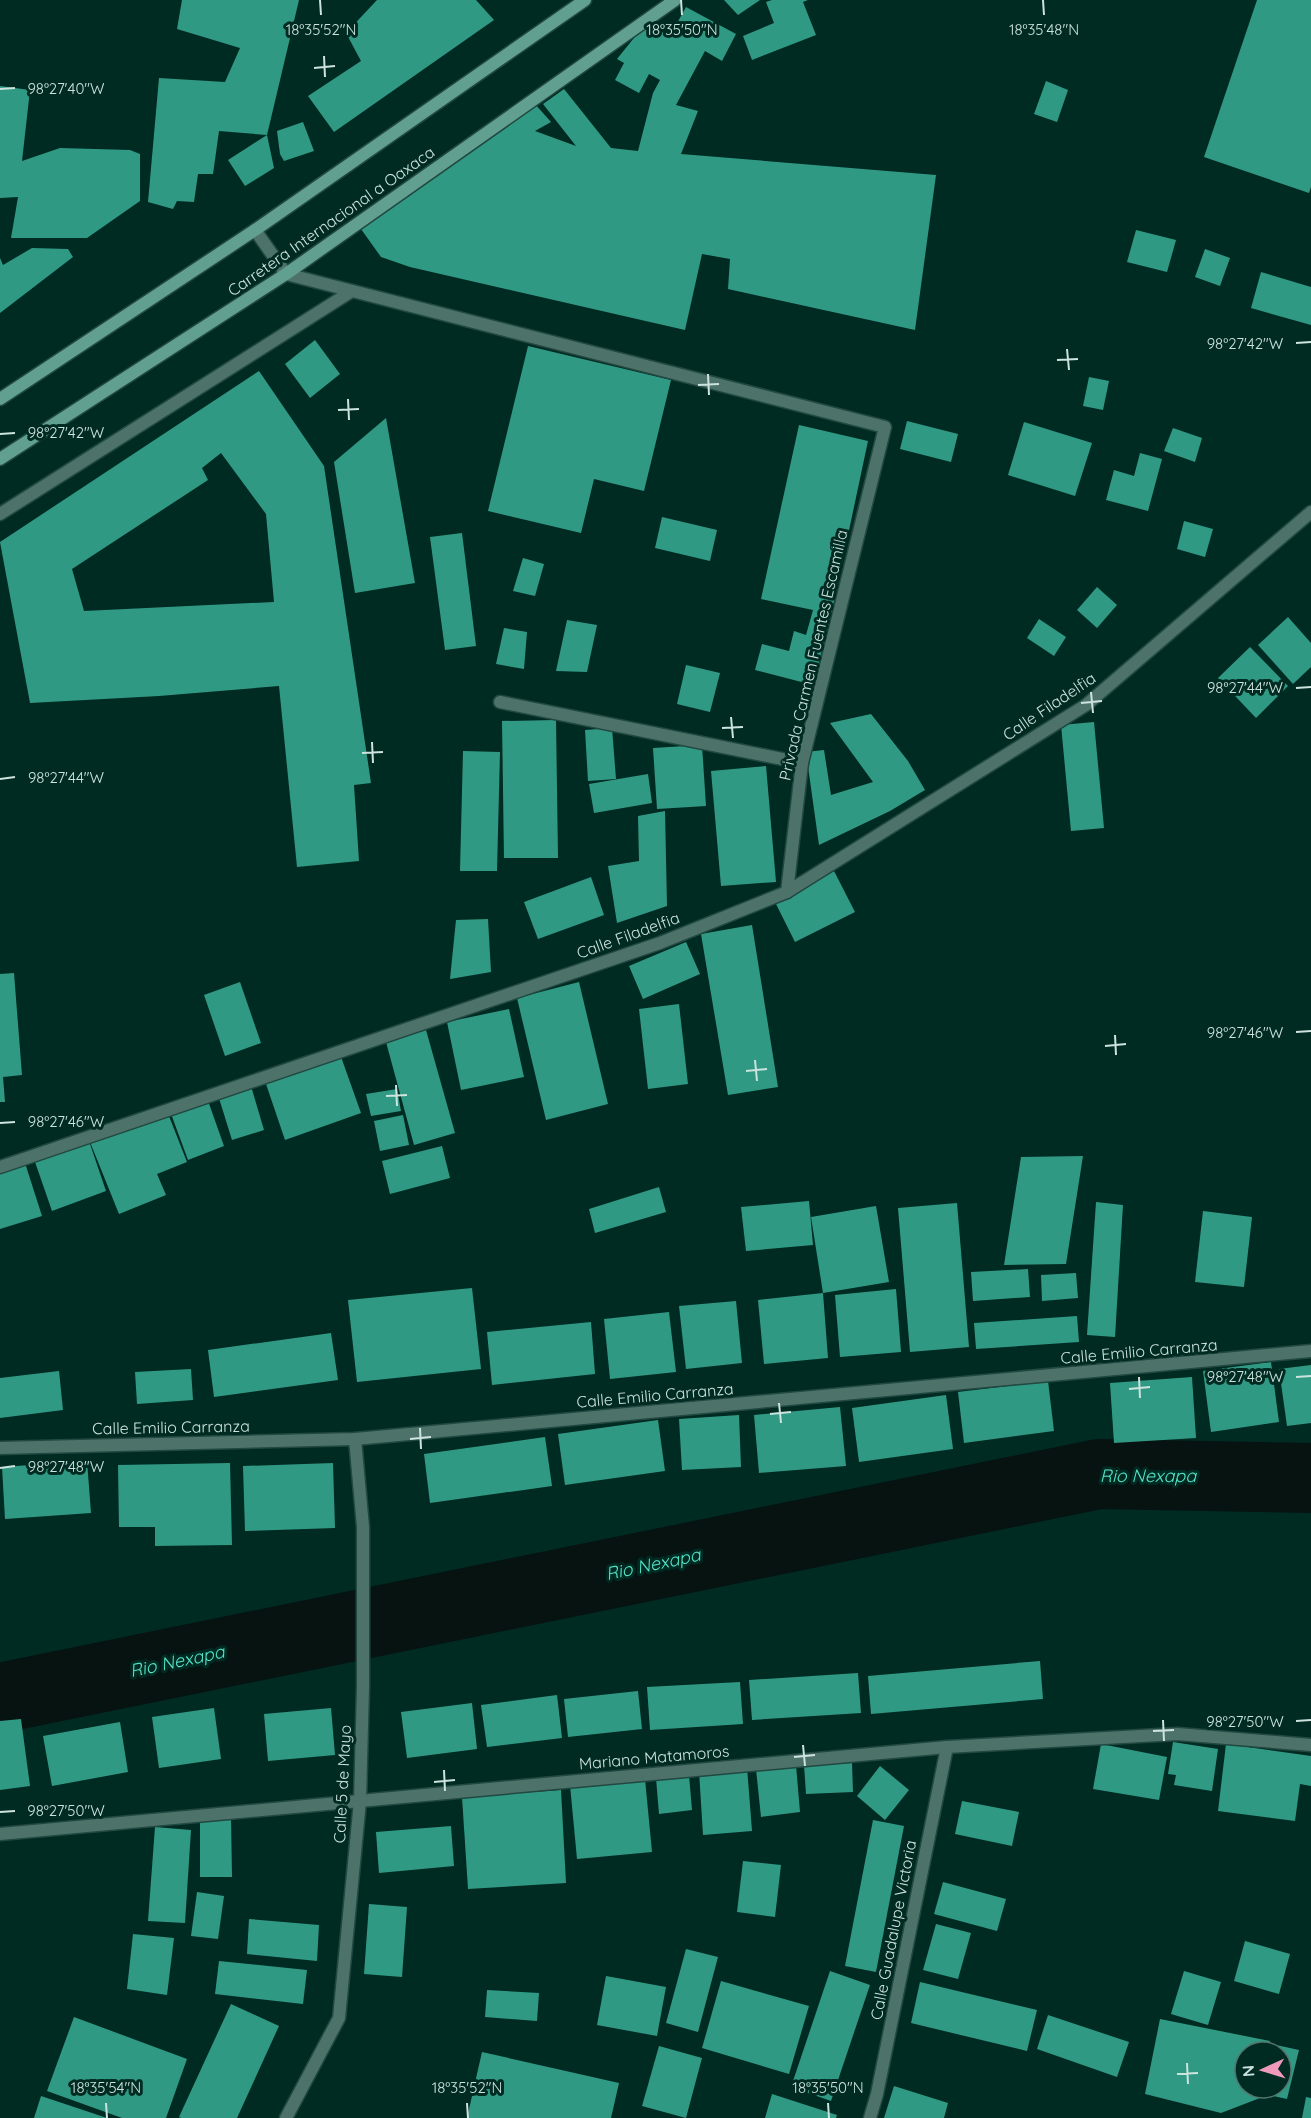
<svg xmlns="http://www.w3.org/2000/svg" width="1311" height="2118" font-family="Quicksand,sans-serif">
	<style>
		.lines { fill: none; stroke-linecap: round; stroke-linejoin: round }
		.river { stroke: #061310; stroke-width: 70 }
		.building { fill: #309984; fill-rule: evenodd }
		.lane-casing { stroke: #214841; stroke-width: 15 }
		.street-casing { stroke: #214841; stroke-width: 15 }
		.secondary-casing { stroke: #214841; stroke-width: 15 }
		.lane { stroke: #4d7269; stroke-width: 12 }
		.street { stroke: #4d7269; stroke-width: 12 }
		.secondary { stroke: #619f90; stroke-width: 12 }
		.ticks { fill: none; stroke: #cde3dd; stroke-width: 2 }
		.labels { text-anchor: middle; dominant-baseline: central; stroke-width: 6; stroke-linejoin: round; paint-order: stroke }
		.street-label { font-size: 16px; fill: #cde3dd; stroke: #002b23 }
		.water-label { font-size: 18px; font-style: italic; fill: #56e5c8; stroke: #002b23 }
		.ticks-label { font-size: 15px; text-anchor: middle; fill: #cde3dd; stroke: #002b23; stroke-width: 6; stroke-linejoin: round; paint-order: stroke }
	</style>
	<rect width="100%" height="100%" fill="#002b23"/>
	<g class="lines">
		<polyline class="river" points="0,1698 1099,1474 1311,1478"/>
	</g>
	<g class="building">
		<polygon points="182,0 299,0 267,135 219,131 213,174 198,174 194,202 177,201 173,209 148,202 159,78 225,82 240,48 177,29"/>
		<polygon points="377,0 476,0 494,20 334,132 308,96 361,61 346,33"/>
		<polygon points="724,0 760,0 738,15"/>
		<polygon points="772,0 808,0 803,2 816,35 752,60 743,36 774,23 766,2"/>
		<polygon points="1257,0 1311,0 1311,187 1309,193 1204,157"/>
		<polygon points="686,7 736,34 722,61 705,51 676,105 698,111 681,154 936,175 915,330 728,289 730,259 702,254 685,330 410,267 381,257 361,229 535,104 551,122 535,131 576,146 543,104 564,89 611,148 638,151 653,93 660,80 649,74 639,93 615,80 624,63 617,59 642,28 671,34"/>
		<polygon points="1046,81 1068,90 1057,122 1034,114"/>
		<polygon points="0,86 30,90 22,161 60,148 130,150 140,154 140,201 87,238 11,238 18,197 0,198"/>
		<polygon points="303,122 314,151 284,161 280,154 277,131"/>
		<polygon points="267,135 274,168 245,186 228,160"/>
		<polygon points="1136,230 1176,240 1167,272 1127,262"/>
		<polygon points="32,248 68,249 73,257 0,313 0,258 3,265"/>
		<polygon points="1205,249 1230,258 1220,286 1195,277"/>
		<polygon points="1261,272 1311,287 1311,325 1251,308"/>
		<polygon points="315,340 340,374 310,398 285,364"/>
		<polygon points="528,346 671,380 644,491 594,479 581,533 488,511"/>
		<path d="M259,371l65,95 47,317 -17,2 5,76 -62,6 -18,-181 -120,10 -129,7 -30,-161zM221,453l45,61 8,88 -190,9 -12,-42 136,-89 -6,-12z"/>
		<polygon points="1089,377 1109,381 1103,410 1083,406"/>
		<polygon points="386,418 415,583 355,593 334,462"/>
		<polygon points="907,421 958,434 951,462 900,449"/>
		<polygon points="1024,422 1092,443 1075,496 1008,475"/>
		<polygon points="799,425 868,441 831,615 813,685 755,670 762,644 789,651 794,631 806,635 813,610 761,599"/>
		<polygon points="1173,428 1202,438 1195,462 1164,451"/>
		<polygon points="1140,453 1162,459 1148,511 1106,500 1114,470 1134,476"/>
		<polygon points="662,517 717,530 710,561 655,548"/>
		<polygon points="1184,521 1213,529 1205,557 1177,549"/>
		<polygon points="462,533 476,646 445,650 430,537"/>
		<polygon points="523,558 544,564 535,596 513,591"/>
		<polygon points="1097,587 1117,605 1097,628 1077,610"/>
		<polygon points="1288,617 1311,643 1311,667 1293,684 1258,645"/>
		<polygon points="1039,619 1066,637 1054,656 1027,638"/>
		<polygon points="567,620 597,625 587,672 556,671"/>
		<polygon points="504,628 527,632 524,669 496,664"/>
		<polygon points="1250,647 1288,686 1256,718 1218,678"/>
		<polygon points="686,665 720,673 710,712 677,704"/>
		<polygon points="871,714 908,761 925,790 890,811 819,845 806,752 824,750 831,795 873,782 830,723"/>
		<polygon points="556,720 558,858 504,858 502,721"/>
		<polygon points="1094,722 1104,828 1071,831 1061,725"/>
		<polygon points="612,728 616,779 588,781 585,730"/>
		<polygon points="702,745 706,806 657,809 653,748"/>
		<polygon points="463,751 500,752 497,871 460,871"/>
		<polygon points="766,766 776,882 721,886 711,771"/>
		<polygon points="648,774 652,803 594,813 589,784"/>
		<polygon points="665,811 667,906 617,923 608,866 639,861 638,816"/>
		<polygon points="834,871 855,912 795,942 775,902"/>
		<polygon points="591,877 604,915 538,939 524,902"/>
		<polygon points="488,919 491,972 450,979 456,920"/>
		<polygon points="752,925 778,1087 728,1095 701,934"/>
		<polygon points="686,942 700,974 643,999 629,966"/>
		<polygon points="14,973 22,1075 3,1077 5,1102 0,1102 0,974"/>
		<polygon points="240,982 261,1043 225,1056 204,995"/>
		<polygon points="579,982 608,1104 546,1120 517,998"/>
		<polygon points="679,1004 688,1084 648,1089 639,1009"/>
		<polygon points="509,1009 524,1077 461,1090 447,1022"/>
		<polygon points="426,1030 455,1133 414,1145 386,1042"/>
		<polygon points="340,1054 361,1113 285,1140 265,1081"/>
		<polygon points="251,1086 264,1130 232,1140 218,1095"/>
		<polygon points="397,1089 401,1111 371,1116 366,1094"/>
		<polygon points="207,1098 224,1146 188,1160 170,1111"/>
		<polygon points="167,1111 187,1162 157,1174 166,1195 119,1214 90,1142"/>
		<polygon points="403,1115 409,1145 380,1151 374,1121"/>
		<polygon points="89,1141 106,1191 52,1211 34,1159"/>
		<polygon points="442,1146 450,1178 390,1194 382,1161"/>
		<polygon points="1083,1156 1066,1264 1004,1265 1021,1157"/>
		<polygon points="25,1163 42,1216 0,1229 0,1171"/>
		<polygon points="659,1187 666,1212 595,1233 589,1209"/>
		<polygon points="809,1201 813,1245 746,1251 741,1207"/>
		<polygon points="1096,1202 1123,1205 1115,1337 1087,1335"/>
		<polygon points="957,1203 969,1347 910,1352 898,1208"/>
		<polygon points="876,1206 889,1282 823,1293 828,1358 764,1364 758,1300 823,1293 811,1217"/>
		<polygon points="1203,1211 1252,1217 1244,1287 1195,1282"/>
		<polygon points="1028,1269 1030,1297 973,1301 971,1272"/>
		<polygon points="1076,1273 1078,1298 1042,1301 1041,1275"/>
		<polygon points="472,1288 481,1369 357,1382 348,1300"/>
		<polygon points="896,1289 901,1352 840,1357 835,1295"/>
		<polygon points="736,1301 742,1363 686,1369 679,1306"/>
		<polygon points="669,1312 676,1372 610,1379 604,1319"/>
		<polygon points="1077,1316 1079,1342 976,1349 974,1323"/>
		<polygon points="591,1322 595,1374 492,1385 487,1332"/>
		<polygon points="331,1333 338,1380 214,1397 208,1350"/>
		<polygon points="1271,1362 1279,1422 1211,1432 1203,1371"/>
		<polygon points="1311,1365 1311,1423 1287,1426 1279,1369"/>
		<polygon points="191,1369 193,1400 137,1404 135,1372"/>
		<polygon points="59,1371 63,1410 0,1418 0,1378"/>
		<polygon points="1192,1377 1196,1438 1114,1443 1110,1383"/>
		<polygon points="1048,1381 1054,1431 964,1443 958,1392"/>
		<polygon points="946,1395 953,1449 859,1462 852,1408"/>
		<polygon points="840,1407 846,1466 759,1473 754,1415"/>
		<polygon points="739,1415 741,1467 682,1470 679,1419"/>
		<polygon points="658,1420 665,1471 565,1485 558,1434"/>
		<polygon points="545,1437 552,1486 430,1503 424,1454"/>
		<polygon points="87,1461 91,1513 5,1519 2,1467"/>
		<polygon points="230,1463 232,1545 155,1546 155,1527 119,1527 118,1465"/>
		<polygon points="333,1463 335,1528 245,1531 243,1466"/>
		<polygon points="1040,1661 1043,1699 871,1714 868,1676"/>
		<polygon points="858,1673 861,1713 752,1720 749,1680"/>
		<polygon points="740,1682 743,1724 650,1730 647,1687"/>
		<polygon points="638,1691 642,1729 568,1737 564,1699"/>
		<polygon points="557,1695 562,1738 487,1747 481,1705"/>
		<polygon points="472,1703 477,1749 407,1758 401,1712"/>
		<polygon points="214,1708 221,1759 159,1768 152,1717"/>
		<polygon points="331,1708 335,1755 268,1761 264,1714"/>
		<polygon points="21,1719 30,1786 0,1790 0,1721"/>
		<polygon points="120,1722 128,1772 52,1786 43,1736"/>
		<polygon points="1173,1742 1218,1749 1212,1791 1174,1785 1176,1775 1168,1774"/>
		<polygon points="1101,1744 1167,1757 1159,1800 1093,1789"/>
		<polygon points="1226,1744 1311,1756 1311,1786 1300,1784 1295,1821 1218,1811"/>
		<polygon points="852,1763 853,1792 806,1794 804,1765"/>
		<polygon points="796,1765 800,1812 761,1817 756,1769"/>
		<polygon points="880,1766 909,1790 885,1820 857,1796"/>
		<polygon points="747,1767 752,1831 703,1835 699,1771"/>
		<polygon points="689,1775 692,1810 659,1814 656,1778"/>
		<polygon points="645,1779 652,1852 577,1859 570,1785"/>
		<polygon points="561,1790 566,1883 468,1889 462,1797"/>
		<polygon points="962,1801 1019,1812 1012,1846 955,1834"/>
		<polygon points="231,1818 232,1877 200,1877 200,1819"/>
		<polygon points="873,1820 904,1826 876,1972 845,1966"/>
		<polygon points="451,1826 454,1866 379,1873 376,1832"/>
		<polygon points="155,1827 191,1830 185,1923 148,1921"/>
		<polygon points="743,1861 781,1865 775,1917 737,1912"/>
		<polygon points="943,1882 1006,1899 997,1931 934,1914"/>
		<polygon points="197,1892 224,1896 218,1939 191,1936"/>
		<polygon points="369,1904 407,1907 402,1977 364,1974"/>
		<polygon points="249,1919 319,1925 317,1961 247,1954"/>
		<polygon points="936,1924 971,1933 958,1979 923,1970"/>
		<polygon points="133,1934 174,1938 167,1995 127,1989"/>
		<polygon points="1245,1941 1290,1954 1279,1994 1234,1981"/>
		<polygon points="686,1949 718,1957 698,2032 666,2023"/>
		<polygon points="219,1961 307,1970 303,2004 215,1994"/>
		<polygon points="830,1971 870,1985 831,2101 791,2087"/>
		<polygon points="1184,1971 1221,1982 1208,2025 1171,2014"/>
		<polygon points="606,1976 666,1987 657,2036 597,2025"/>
		<polygon points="721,1981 809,2006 789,2074 702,2048"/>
		<polygon points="920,1982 1037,2010 1027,2051 911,2023"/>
		<polygon points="487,1990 539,1993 537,2021 485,2017"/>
		<polygon points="231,2004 279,2026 237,2118 181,2118 179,2117"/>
		<polygon points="1048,2015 1129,2042 1117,2077 1037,2049"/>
		<polygon points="74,2017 187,2059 166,2118 122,2118 47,2091"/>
		<polygon points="1160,2019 1270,2041 1268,2052 1245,2052 1245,2088 1262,2088 1260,2098 1221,2113 1145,2094"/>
		<polygon points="1276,2045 1299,2050 1287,2099 1264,2094 1266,2088 1281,2088 1281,2052 1274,2052"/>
		<polygon points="659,2046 702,2058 686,2118 642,2106"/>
		<polygon points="482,2052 619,2083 611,2118 467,2118"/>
		<polygon points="894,2086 948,2103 944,2118 884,2118"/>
		<polygon points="772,2094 837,2115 836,2118 765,2118"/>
		<polygon points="41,2096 107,2118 34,2118"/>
		<polygon points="1306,2097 1311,2098 1311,2118 1302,2118"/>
	</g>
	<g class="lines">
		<g class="lane-casing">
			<polyline id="lane" points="0,514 352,291"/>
		</g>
		<g class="street-casing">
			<g id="street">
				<polyline points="255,230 286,274 885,427 802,763 787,892"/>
				<polyline points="500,702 802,763"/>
				<polyline points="0,1167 660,943 787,892 1086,705 1311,512"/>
				<polyline points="0,1448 355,1439 1311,1351"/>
				<polyline points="0,1834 947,1747 1177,1734 1311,1745"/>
				<polyline points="286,2118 339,2018 360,1801 363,1687 363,1527 355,1439"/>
				<polyline points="870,2118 877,2094 947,1747"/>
			</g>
		</g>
		<g class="secondary-casing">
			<g id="secondary">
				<polyline points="0,399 255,230 585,0"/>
				<polyline points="0,459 286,274 675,0"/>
			</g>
		</g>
		<use href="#lane" class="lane"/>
		<use href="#street" class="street"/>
		<use href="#secondary" class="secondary"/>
	</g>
	<path class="ticks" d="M320,0l1,15M681,0l1,15M1043,0l1,15M324,56l1,21M314,68l21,-2M0,89l15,-1M1296,343l15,-1M1067,349l2,21M1057,360l21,-1M708,374l1,21M698,385l21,-1M348,399l1,21M338,410l21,-1M0,434l15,-1M1296,688l15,-1M1091,692l2,21M1081,703l21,-2M731,717l2,21M722,728l21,-1M372,742l1,21M362,753l21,-1M0,779l15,-2M1296,1032l15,-1M1115,1035l1,20M1105,1046l21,-2M755,1060l2,21M746,1071l21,-2M396,1085l1,21M386,1096l21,-1M0,1123l15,-1M1139,1377l1,21M1296,1377l15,-1M1129,1389l21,-2M779,1403l2,20M770,1414l21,-2M420,1428l1,21M410,1439l21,-2M0,1468l15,-2M1163,1720l1,21M1296,1721l15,-1M1153,1731l21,-1M803,1745l2,21M794,1757l21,-2M444,1770l1,21M434,1782l21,-2M0,1812l15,-1M1187,2063l1,21M1177,2074l21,-1M106,2103l1,15M467,2103l1,15M828,2103l1,15"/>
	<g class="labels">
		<g class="street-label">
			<text transform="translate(331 221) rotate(-35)">Carretera Internacional a Oaxaca</text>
			<text transform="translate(813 655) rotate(-77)">Privada Carmen Fuentes Escamilla</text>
			<text transform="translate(1049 706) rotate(-34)">Calle Filadelfia</text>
			<text transform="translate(628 935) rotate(-20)">Calle Filadelfia</text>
			<text transform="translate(1139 1351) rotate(-5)">Calle Emilio Carranza</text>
			<text transform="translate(655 1395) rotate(-5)">Calle Emilio Carranza</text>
			<text transform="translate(171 1427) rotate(-1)">Calle Emilio Carranza</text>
			<text transform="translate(654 1757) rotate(-5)">Mariano Matamoros</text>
			<text transform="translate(342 1784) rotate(-87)">Calle 5 de Mayo</text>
			<text transform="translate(893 1930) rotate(-79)">Calle Guadalupe Victoria</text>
		</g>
		<g class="water-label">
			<text x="1148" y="1475">Rio Nexapa</text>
			<text transform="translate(653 1564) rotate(-12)">Rio Nexapa</text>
			<text transform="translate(177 1661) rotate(-12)">Rio Nexapa</text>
		</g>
	</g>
	<g class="ticks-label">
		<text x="321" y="35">18°35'52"N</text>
		<text x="682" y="35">18°35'50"N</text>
		<text x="1044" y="35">18°35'48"N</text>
		<text x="66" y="94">98°27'40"W</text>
		<text x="1245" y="349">98°27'42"W</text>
		<text x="66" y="438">98°27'42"W</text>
		<text x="1245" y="693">98°27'44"W</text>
		<text x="66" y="783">98°27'44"W</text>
		<text x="1245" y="1038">98°27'46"W</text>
		<text x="66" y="1127">98°27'46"W</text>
		<text x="1245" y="1382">98°27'48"W</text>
		<text x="66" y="1472">98°27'48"W</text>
		<text x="1245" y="1727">98°27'50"W</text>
		<text x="66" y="1816">98°27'50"W</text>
		<text x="106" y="2093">18°35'54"N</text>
		<text x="467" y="2093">18°35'52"N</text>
		<text x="828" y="2093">18°35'50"N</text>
	</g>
	<g transform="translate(1263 2070) rotate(266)"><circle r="28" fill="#002b23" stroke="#52756d" stroke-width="1.5"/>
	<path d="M0-4.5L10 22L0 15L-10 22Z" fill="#ef9ab8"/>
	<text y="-9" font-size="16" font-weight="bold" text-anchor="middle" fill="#cde3dd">N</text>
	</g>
</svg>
